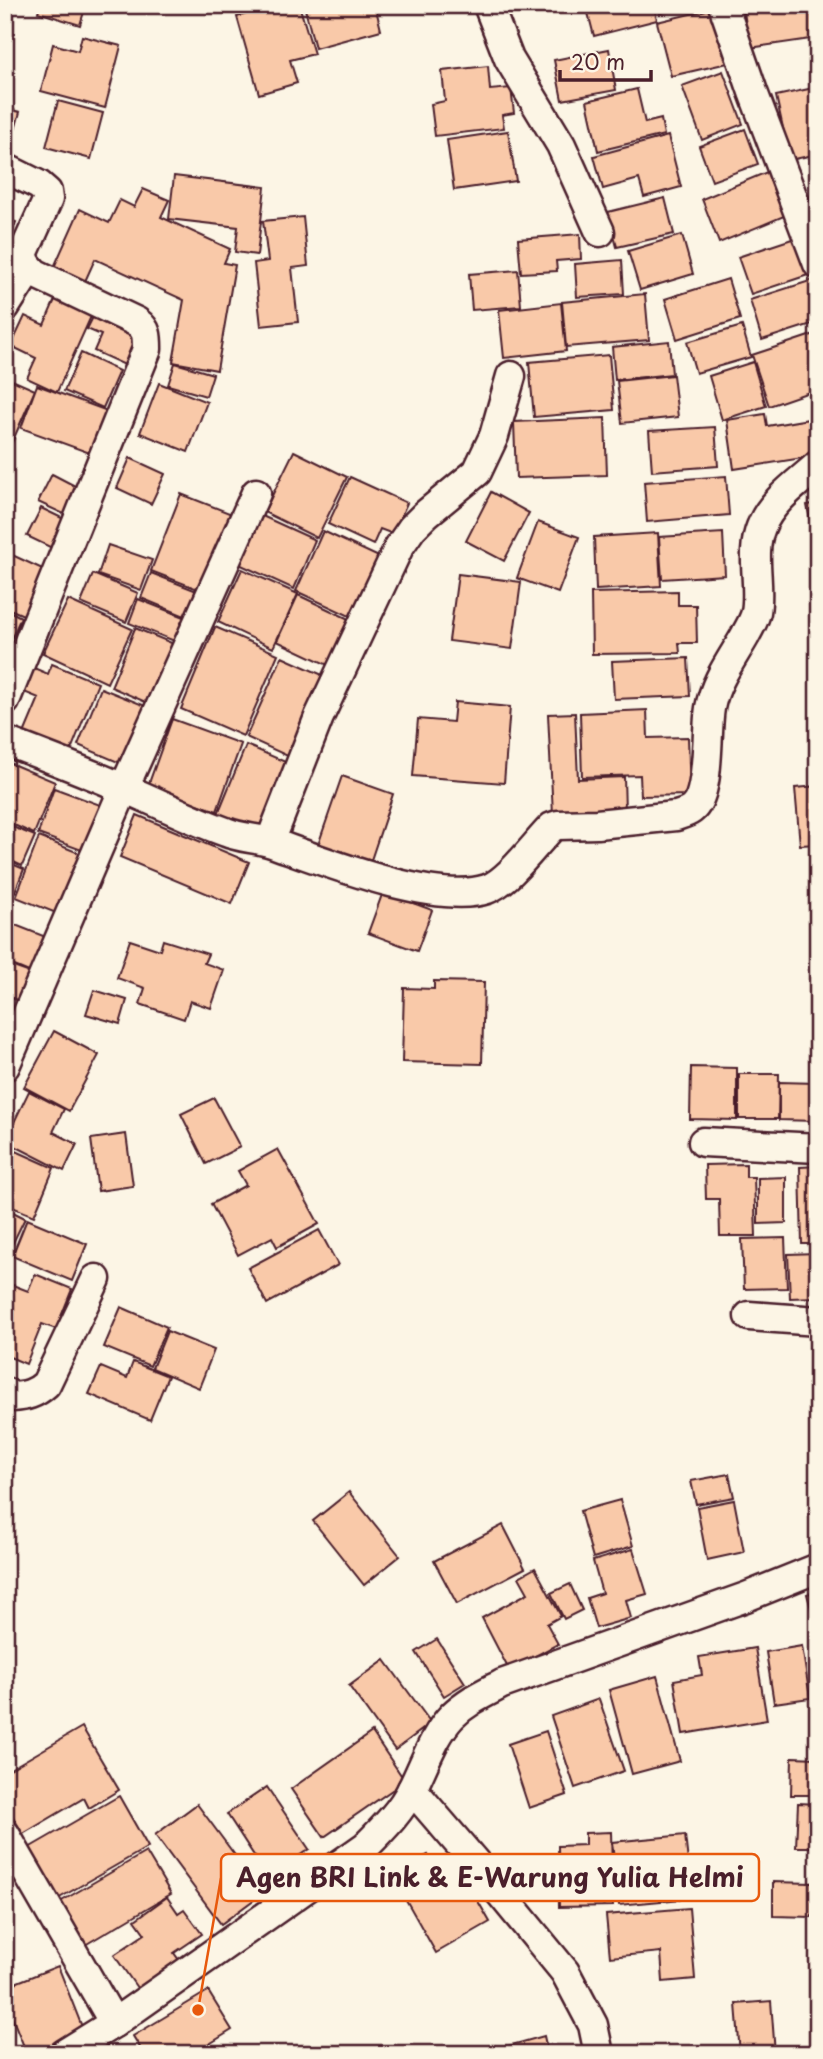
<svg xmlns="http://www.w3.org/2000/svg" width="823" height="2059" font-family="'Playpen Sans',sans-serif">
	<style>
		.building { fill: #f9c9a9; stroke: #4a1f2b; stroke-width: 2 }
		.lines { fill: none; stroke-linecap: round; stroke-linejoin: round }
		.minor-casing { stroke: #4a1f2b; stroke-width: 33 }
		.minor { stroke: #fcf5e5; stroke-width: 28 }
		.leader { fill: none; stroke: #e8590c; stroke-width: 2.5 }
		.callout-dot { fill: #e8590c; stroke: #fcf5e5; stroke-width: 2.5 }
		.callout { fill: #fcf5e5; stroke: #e8590c; stroke-width: 2.5 }
		.callout-label { font-size: 26px; text-anchor: middle; font-weight: bold; fill: #4a1f2b }
	</style>
	<rect width="100%" height="100%" fill="#fcf5e5"/>
	<filter id="ink" filterUnits="userSpaceOnUse"><feTurbulence type="fractalNoise" baseFrequency=".0143" numOctaves="2"/><feDisplacementMap in="SourceGraphic" scale="14" xChannelSelector="R" yChannelSelector="G"/><feConvolveMatrix kernelMatrix="1 2 1 2 8 2 1 2 1" color-interpolation-filters="sRGB"/></filter>
	<g filter="url(#ink)">
		<g class="building">
			<polygon points="40,5 86,5 80,25 38,12"/>
			<polygon points="275,5 299,5 314,54 290,60 297,83 259,94 237,17"/>
			<polygon points="304,5 375,5 381,30 315,48"/>
			<polygon points="586,5 654,5 657,20 594,36"/>
			<polygon points="658,5 699,5 660,13"/>
			<polygon points="786,5 818,5 818,38 749,48 744,11"/>
			<polygon points="715,8 728,63 671,76 657,22"/>
			<polygon points="82,36 121,46 105,108 41,91 53,44 78,51"/>
			<polygon points="609,49 616,90 562,100 554,60"/>
			<polygon points="488,66 490,90 511,88 514,113 502,115 504,128 435,136 431,104 445,101 442,71"/>
			<polygon points="723,71 743,124 702,140 682,86"/>
			<polygon points="818,87 818,154 790,160 776,96"/>
			<polygon points="637,89 645,123 661,119 664,135 598,151 587,101"/>
			<polygon points="58,101 103,113 91,159 46,147"/>
			<polygon points="5,108 20,112 10,148 5,147"/>
			<polygon points="745,129 758,164 712,181 699,146"/>
			<polygon points="508,131 516,181 454,190 447,140"/>
			<polygon points="668,136 681,187 644,197 639,179 603,189 594,156"/>
			<polygon points="767,172 784,216 719,243 702,199"/>
			<polygon points="174,176 265,187 257,255 235,252 238,227 169,219"/>
			<polygon points="143,189 169,200 161,217 230,249 224,263 235,265 217,370 173,362 184,300 95,259 82,288 51,274 80,209 109,223 120,200 134,207"/>
			<polygon points="665,198 674,234 617,247 608,212"/>
			<polygon points="303,217 308,266 292,268 298,322 261,326 254,263 268,261 263,221"/>
			<polygon points="5,218 16,222 5,251"/>
			<polygon points="580,234 581,259 556,261 557,271 521,273 518,239"/>
			<polygon points="682,235 693,274 640,290 628,251"/>
			<polygon points="801,236 814,273 751,294 738,257"/>
			<polygon points="5,254 14,259 5,279"/>
			<polygon points="622,260 624,294 577,297 575,264"/>
			<polygon points="518,270 521,306 472,310 469,274"/>
			<polygon points="728,279 740,319 677,339 665,299"/>
			<polygon points="813,280 818,296 818,322 762,340 750,300"/>
			<polygon points="645,294 649,340 566,347 562,302"/>
			<polygon points="57,295 93,312 57,392 27,378 36,358 11,346 25,316 44,325"/>
			<polygon points="561,303 566,351 504,358 499,310"/>
			<polygon points="94,315 141,337 127,366 94,351 101,335 87,329"/>
			<polygon points="742,326 751,357 696,373 687,342"/>
			<polygon points="818,333 818,389 769,406 752,355"/>
			<polygon points="669,341 672,374 615,380 612,347"/>
			<polygon points="81,353 119,371 103,408 64,391"/>
			<polygon points="609,355 614,410 534,417 529,362"/>
			<polygon points="753,362 766,406 722,420 709,376"/>
			<polygon points="175,363 213,374 206,396 168,385"/>
			<polygon points="673,375 678,417 622,423 617,381"/>
			<polygon points="5,377 35,390 10,447 5,446"/>
			<polygon points="159,383 207,402 188,452 140,433"/>
			<polygon points="37,385 113,413 98,456 21,428"/>
			<polygon points="818,412 818,441 815,441 811,413"/>
			<polygon points="765,414 767,426 809,419 815,456 734,469 727,420"/>
			<polygon points="605,418 607,475 516,478 514,422"/>
			<polygon points="715,427 718,466 652,471 649,431"/>
			<polygon points="294,451 347,477 317,538 264,512"/>
			<polygon points="130,458 165,474 151,504 117,488"/>
			<polygon points="52,474 79,488 66,515 38,502"/>
			<polygon points="726,476 729,515 647,522 644,482"/>
			<polygon points="350,477 407,503 393,534 380,529 373,545 328,524"/>
			<polygon points="491,492 529,513 504,561 466,541"/>
			<polygon points="181,494 237,516 208,593 151,571"/>
			<polygon points="818,503 818,544 815,544 807,505"/>
			<polygon points="41,508 68,521 54,549 27,536"/>
			<polygon points="260,515 315,540 294,589 239,564"/>
			<polygon points="538,522 579,537 558,593 517,578"/>
			<polygon points="323,531 381,558 354,618 296,591"/>
			<polygon points="658,533 661,586 596,590 594,537"/>
			<polygon points="723,533 725,575 662,579 659,537"/>
			<polygon points="108,545 152,560 141,590 98,575"/>
			<polygon points="10,554 49,572 28,617 5,607 5,565"/>
			<polygon points="242,569 298,594 273,648 218,622"/>
			<polygon points="151,573 202,593 192,619 141,598"/>
			<polygon points="93,574 138,593 126,622 81,603"/>
			<polygon points="458,574 521,582 512,649 449,641"/>
			<polygon points="678,591 678,605 696,605 697,643 679,643 680,653 592,654 591,593"/>
			<polygon points="298,595 353,621 332,667 277,641"/>
			<polygon points="138,599 191,620 182,644 129,623"/>
			<polygon points="68,600 132,629 107,683 43,653"/>
			<polygon points="5,609 21,617 10,642 5,640"/>
			<polygon points="215,627 278,654 243,736 181,709"/>
			<polygon points="135,628 174,644 150,704 111,687"/>
			<polygon points="282,657 327,677 292,758 246,737"/>
			<polygon points="688,658 690,696 614,699 612,661"/>
			<polygon points="52,664 98,683 69,755 23,736 39,698 24,692 34,668 48,674"/>
			<polygon points="101,688 148,707 125,765 78,745"/>
			<polygon points="455,702 510,707 504,783 413,776 418,719 453,722"/>
			<polygon points="647,710 648,738 688,737 690,795 641,796 640,775 582,777 580,713"/>
			<polygon points="575,713 578,779 624,777 625,811 553,814 548,714"/>
			<polygon points="172,719 241,744 217,811 148,786"/>
			<polygon points="246,745 290,764 261,835 217,816"/>
			<polygon points="5,761 55,782 34,834 5,821"/>
			<polygon points="342,776 393,794 368,869 316,851"/>
			<polygon points="818,786 818,844 800,845 795,788"/>
			<polygon points="54,788 103,806 87,852 38,834"/>
			<polygon points="137,815 249,862 232,904 120,857"/>
			<polygon points="5,824 35,836 22,866 5,858"/>
			<polygon points="39,837 89,857 66,917 16,897"/>
			<polygon points="5,861 24,869 13,896 5,893"/>
			<polygon points="383,892 432,910 417,951 368,933"/>
			<polygon points="5,921 51,939 36,975 5,962"/>
			<polygon points="130,940 160,950 163,940 208,954 204,963 224,970 211,1008 190,1001 184,1019 140,1004 145,988 117,978"/>
			<polygon points="5,964 33,974 23,1002 5,996"/>
			<polygon points="434,981 484,982 482,1064 402,1062 404,988 434,989"/>
			<polygon points="94,990 127,1000 120,1024 86,1014"/>
			<polygon points="54,1031 99,1055 69,1111 24,1087"/>
			<polygon points="691,1067 737,1068 737,1120 690,1119"/>
			<polygon points="739,1074 779,1074 778,1119 739,1119"/>
			<polygon points="779,1082 817,1083 816,1121 779,1120"/>
			<polygon points="29,1091 64,1109 53,1132 77,1144 64,1171 5,1141"/>
			<polygon points="214,1098 240,1147 206,1164 181,1114"/>
			<polygon points="126,1134 133,1186 98,1191 91,1139"/>
			<polygon points="5,1146 54,1168 34,1216 5,1204"/>
			<polygon points="278,1149 319,1224 277,1247 272,1237 238,1255 211,1204 246,1185 238,1171"/>
			<polygon points="746,1164 746,1177 754,1177 756,1236 720,1236 719,1199 706,1199 705,1165"/>
			<polygon points="818,1166 818,1244 802,1244 800,1167"/>
			<polygon points="786,1177 786,1223 758,1224 758,1178"/>
			<polygon points="5,1208 25,1218 5,1259"/>
			<polygon points="27,1219 87,1244 72,1281 12,1256"/>
			<polygon points="319,1230 338,1265 267,1304 248,1268"/>
			<polygon points="785,1238 787,1288 744,1289 742,1239"/>
			<polygon points="816,1253 817,1297 790,1298 788,1254"/>
			<polygon points="35,1274 72,1289 56,1329 42,1324 26,1364 5,1355 5,1282 28,1291"/>
			<polygon points="121,1307 167,1327 150,1366 104,1347"/>
			<polygon points="167,1331 214,1350 199,1388 152,1368"/>
			<polygon points="133,1362 168,1376 150,1420 89,1394 101,1367 127,1378"/>
			<polygon points="729,1474 734,1497 696,1504 691,1481"/>
			<polygon points="349,1492 400,1556 364,1585 313,1521"/>
			<polygon points="620,1500 633,1546 593,1558 580,1511"/>
			<polygon points="734,1500 744,1552 707,1560 697,1507"/>
			<polygon points="503,1525 525,1568 457,1604 434,1561"/>
			<polygon points="633,1549 647,1594 626,1600 631,1618 596,1628 587,1598 602,1593 593,1561"/>
			<polygon points="535,1568 561,1616 547,1624 558,1644 509,1670 482,1618 528,1593 519,1577"/>
			<polygon points="570,1584 582,1610 564,1619 551,1593"/>
			<polygon points="818,1591 818,1634 807,1594"/>
			<polygon points="437,1639 465,1683 444,1696 416,1652"/>
			<polygon points="802,1646 810,1698 774,1703 766,1652"/>
			<polygon points="755,1648 767,1720 683,1734 674,1680 702,1675 699,1657"/>
			<polygon points="385,1660 431,1723 395,1750 349,1686"/>
			<polygon points="657,1676 680,1761 632,1774 609,1690"/>
			<polygon points="599,1699 624,1771 575,1788 551,1716"/>
			<polygon points="82,1727 119,1790 89,1808 84,1798 23,1834 5,1803 5,1772"/>
			<polygon points="546,1731 567,1795 529,1808 508,1744"/>
			<polygon points="372,1732 405,1781 324,1837 291,1789"/>
			<polygon points="792,1757 818,1758 818,1795 791,1795"/>
			<polygon points="267,1787 309,1849 268,1877 227,1814"/>
			<polygon points="119,1796 148,1847 56,1900 27,1849"/>
			<polygon points="798,1803 818,1804 818,1847 796,1847"/>
			<polygon points="197,1804 263,1893 221,1924 155,1835"/>
			<polygon points="611,1832 613,1906 559,1907 558,1846 585,1845 585,1833"/>
			<polygon points="685,1835 692,1898 619,1905 612,1842"/>
			<polygon points="146,1852 171,1894 85,1945 60,1902"/>
			<polygon points="428,1855 432,1863 439,1860 446,1872 457,1865 490,1922 436,1953 392,1875"/>
			<polygon points="773,1882 812,1883 812,1917 773,1916"/>
			<polygon points="167,1897 178,1913 184,1909 202,1934 174,1953 184,1967 142,1995 114,1955 145,1934 135,1920"/>
			<polygon points="689,1908 695,1979 663,1982 661,1952 610,1957 606,1915"/>
			<polygon points="58,1966 84,2032 31,2054 27,2054 5,2000 5,1987"/>
			<polygon points="208,1991 232,2030 193,2054 144,2054 133,2036"/>
			<polygon points="771,2001 775,2054 740,2054 736,2004"/>
			<polygon points="544,2036 548,2054 479,2054"/>
		</g>
		<g class="lines">
			<g class="minor-casing">
				<g id="minor">
					<polyline points="488,5 509,59 561,145 600,232"/>
					<polyline points="723,5 753,92 818,264"/>
					<path d="M5,168l34,17 8,7 1,7 -24,53c0,10 4,15 12,22l101,48c10,7 10,14 10,27l-142,352"/>
					<polyline points="5,307 30,268"/>
					<path d="M5,741c40,15 79,30 118,47 35,14 68,32 103,44 14,6 31,6 46,11 51,18 164,63 215,46 21,-7 48,-45 65,-62l6,-2 39,-1 79,-8c6,-2 14,-4 18,-9 16,-16 12,-76 16,-99 5,-27 22,-49 35,-72 4,-8 9,-15 11,-24 5,-28 -6,-58 5,-85 10,-26 37,-44 57,-62"/>
					<polyline points="270,842 319,717 399,547 412,528 426,514 477,472 494,436 511,376"/>
					<polyline points="5,1066 124,788 256,493"/>
					<polyline points="703,1142 818,1148"/>
					<polyline points="749,1316 818,1321"/>
					<path d="M5,1392l7,5c14,-1 23,-3 34,-13l50,-105"/>
					<polyline points="412,1789 474,1861 565,1972 593,2025 599,2054"/>
					<polyline points="5,1834 114,2023"/>
					<path d="M64,2054l50,-31 252,-177c18,-18 36,-36 47,-59 12,-24 21,-52 39,-71 15,-15 33,-23 50,-32l244,-87 72,-29"/>
				</g>
			</g>
			<use href="#minor" class="minor"/>
		</g>
	</g>
	<path class="leader" d="M198 2010L221 1878"/>
	<circle class="callout-dot" cx="198" cy="2010" r="7"/>
	<rect class="callout" x="221" y="1854" width="538" height="47" rx="7"/>
	<g class="callout-label">
		<text x="490" y="1887">Agen BRI Link &amp; E-Warung Yulia Helmi</text>
	</g>
	<rect width="823" height="2059" fill="none" stroke="#fcf5e5" stroke-width="28"/>
	<rect x="14" y="14" width="795" height="2031" fill="none" stroke="#4a1f2b" stroke-width="2.5" filter="url(#ink)"/>
	<path d="M560 70v10h91v-10" fill="none" stroke="#4a1f2b" stroke-width="3.5"/>
	<text x="571" y="70" font-size="21" fill="#4a1f2b" stroke="#fcf5e5" stroke-width="5" paint-order="stroke">20 m</text>
</svg>
